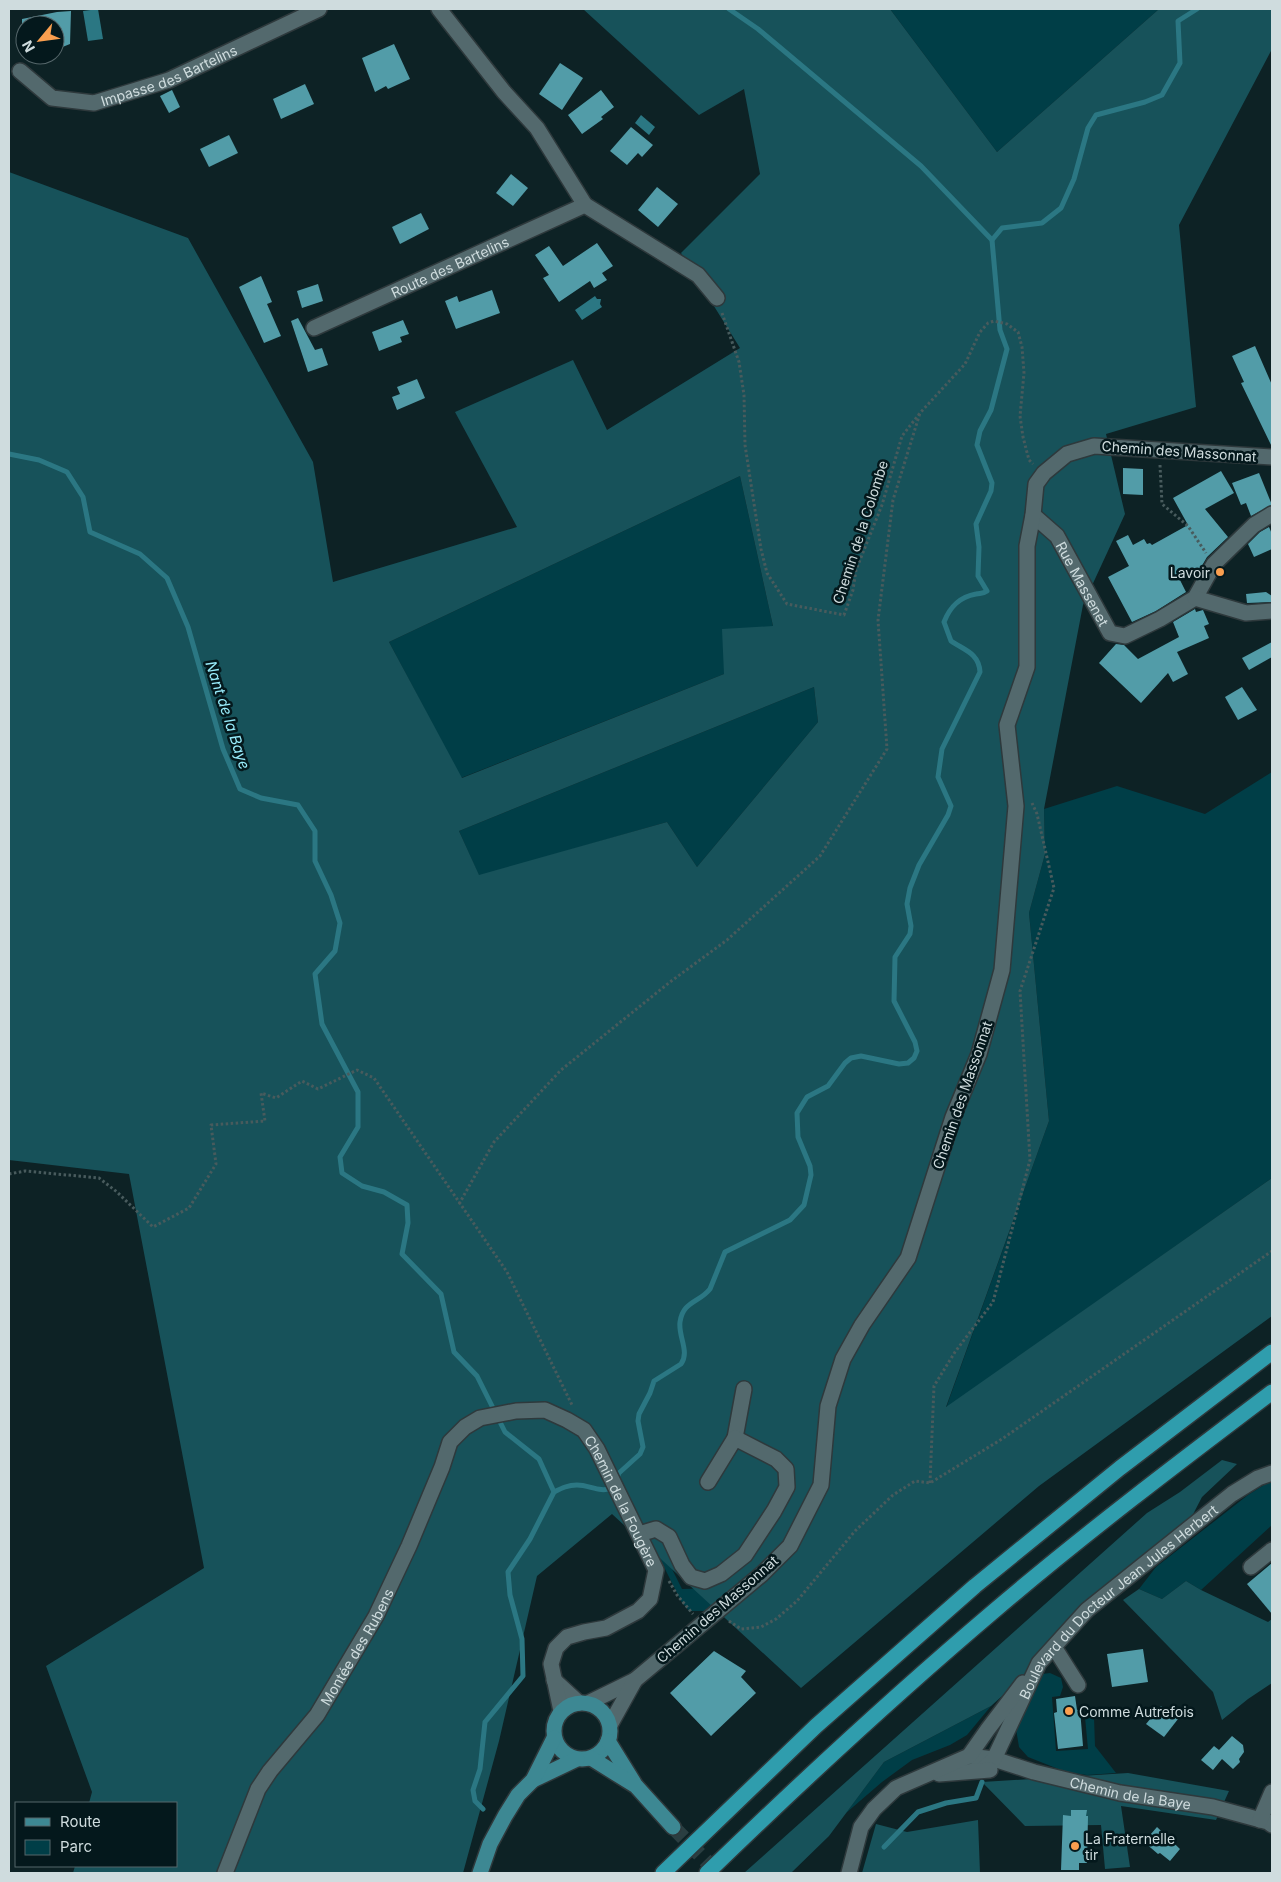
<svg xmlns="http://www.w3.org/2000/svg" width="1281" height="1882" font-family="Inter,sans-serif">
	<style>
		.green { fill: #003e47 }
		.forest { fill: #17525a; fill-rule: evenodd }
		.water { fill: #2b7783 }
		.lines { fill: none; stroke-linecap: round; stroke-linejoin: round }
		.stream { stroke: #2b7783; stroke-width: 5 }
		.building { fill: #529ca8 }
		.major-tunnel { stroke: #2a3e41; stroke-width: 15; stroke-dasharray: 15 8; stroke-linecap: butt }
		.minor-casing { stroke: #2e393c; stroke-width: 18 }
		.major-casing { stroke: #2e393c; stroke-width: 18 }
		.highway-casing { stroke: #2e393c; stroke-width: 18 }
		.path { stroke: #485b5d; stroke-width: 3; stroke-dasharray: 2.5 2.5; stroke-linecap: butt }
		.minor { stroke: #53696d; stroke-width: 15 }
		.major { stroke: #3d8893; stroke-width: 15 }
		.highway { stroke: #2f9dad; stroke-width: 15 }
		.poi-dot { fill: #fa9f4f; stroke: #04181c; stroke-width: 2 }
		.labels { text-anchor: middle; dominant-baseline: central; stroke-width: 5; stroke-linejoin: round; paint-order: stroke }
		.street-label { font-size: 14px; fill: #cfdcde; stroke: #04181c }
		.poi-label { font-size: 14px; fill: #cfdcde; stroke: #04181c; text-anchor: start }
		.water-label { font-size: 15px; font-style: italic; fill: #98ecfb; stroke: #04181c }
	</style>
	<rect width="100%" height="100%" fill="#0d2225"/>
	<g class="green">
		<polygon points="890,9 1159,9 997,152"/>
		<polygon points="740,476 773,626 724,674 461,778 389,642"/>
		<polygon points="814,687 818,722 697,867 667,822 479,876 459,831"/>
		<polygon points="1272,772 1272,1178 946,1408 1049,1121 1029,913 1045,854 1044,809 1117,786 1205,814"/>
		<polygon points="1272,1480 1272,1525 1201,1590 1186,1581 1162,1599 1139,1589 1156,1567 1248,1495"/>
		<polygon points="658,1541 682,1589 716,1588 764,1561 705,1611 689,1611 681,1601 653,1545"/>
		<polygon points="1050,1673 1061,1678 1063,1687 1060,1696 1052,1697 1056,1751 1088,1749 1085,1717 1094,1717 1095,1746 1116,1773 1087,1775 1066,1772 1028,1757 1019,1747 1016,1729 1042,1674"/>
		<polygon points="991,1706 967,1735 950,1745 912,1760 882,1782 846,1813 884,1762"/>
	</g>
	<g class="forest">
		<path d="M583,9h307l107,143 162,-143h113v40l-93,176 17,182 -90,27 19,80 -42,91 -39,204 1,45 -16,59 20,208 -103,286 326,-229v138l-233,170 -238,202 -189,-174 -75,62 -38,165 -36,132h-390l2,-7h101v-63h-87l3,-11 -46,-126 158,-98 -75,-394 -120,-14v-988l179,66 125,224 20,120 184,-55 -62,-115 118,-52 34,70 133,-82 -59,-95 79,-79 -16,-85 -45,26zM740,476l33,150 -51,3 2,45 -262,104 -73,-136zM814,687l4,35 -121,145 -30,-45 -188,53 -20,-44z"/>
		<polygon points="1222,1460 1237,1464 1202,1497 1188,1524 1164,1550 991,1706 884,1762 829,1836 791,1873 744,1873 1147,1513 1180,1492"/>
		<polygon points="1186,1581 1201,1590 1268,1622 1272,1619 1272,1683 1248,1699 1222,1720 1213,1692 1123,1600 1139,1589 1162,1599"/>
		<polygon points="1128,1773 1229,1791 1216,1820 1121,1806 1130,1867 1105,1869 1101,1825 1025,1826 982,1782"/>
		<polygon points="978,1820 980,1873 862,1873 876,1824 907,1832"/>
	</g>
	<g class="water">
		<polygon points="98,9 103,39 88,41 83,11"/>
		<polygon points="641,115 655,127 649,135 635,123"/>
		<polygon points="595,296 597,299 601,299 600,304 602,307 582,320 575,310"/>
	</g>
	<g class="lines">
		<g class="stream">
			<polyline points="729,9 758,29 921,166 992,240"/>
			<polyline points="9,454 39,460 67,472 83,497 90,532 140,554 167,578 188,627 223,749 240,789 261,798 298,805 315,831 315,861 331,895 340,923 335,951 315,974 322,1024 358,1092 358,1127 340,1157 342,1173 362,1186 384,1192 407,1205 408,1223 402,1254 441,1294 454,1352 477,1376 505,1432 539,1459 554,1492 530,1539 508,1572 510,1595 522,1639 523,1676 485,1722 480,1769 473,1790 475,1801 483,1809"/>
			<path d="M616,1480l3,-7 21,-19 3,-7 -5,-26 1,-7 11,-21 4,-12 27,-17c9,-12 -3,-28 -1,-42 3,-21 19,-19 30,-33l15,-37 65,-32 14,-15 7,-30 -1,-9 -12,-29 -1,-24 10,-16 21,-11 17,-23 6,-5 10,-2 38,8 9,-1 6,-5 3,-7 -2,-9 -21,-41 1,-44 15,-23 1,-8 -4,-22 3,-16 9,-23 29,-50 3,-9 -13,-29 4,-28 38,-77c-1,-19 -16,-22 -29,-31l-7,-19c6,-15 15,-25 32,-28 5,-1 7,0 11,-3l-9,-15 1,-29 -3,-23 15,-33 1,-8 -15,-38 3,-14 11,-21 16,-61 -7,-19 -8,-90 10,-12 40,-5 19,-15 13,-29 14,-51 8,-13 49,-13 17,-7 18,-32 -2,-42 19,-12"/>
			<path d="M554,1492c8,-4 14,-7 23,-7 13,0 22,8 36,3"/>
			<polyline points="884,1847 918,1812 946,1803 976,1798 982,1782"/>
		</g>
	</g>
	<g class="building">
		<polygon points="71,11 70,44 55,50 55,25 22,25 22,19 57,12"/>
		<polygon points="394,44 410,79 388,89 386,86 375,92 362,58"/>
		<polygon points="560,63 583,78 562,110 539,94"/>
		<polygon points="305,84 314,104 281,119 273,99"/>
		<polygon points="172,90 180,107 169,113 160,96"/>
		<polygon points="601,90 614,107 601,117 603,119 582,134 568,115"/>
		<polygon points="631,127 653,145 642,157 638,153 627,165 610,151"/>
		<polygon points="229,135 238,153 209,167 200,149"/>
		<polygon points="511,174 528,188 513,206 496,193"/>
		<polygon points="657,187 678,204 658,227 638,210"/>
		<polygon points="421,213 429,229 400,244 392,227"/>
		<polygon points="597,243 613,266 602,273 607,280 594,288 590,281 559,302 543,278 549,275 535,255 549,246 563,266"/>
		<polygon points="261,276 272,302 267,304 281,336 264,343 239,287"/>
		<polygon points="318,284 323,301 302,308 297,291"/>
		<polygon points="492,290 500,313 456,329 445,301 457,296 459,302"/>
		<polygon points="298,318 315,350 322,348 328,365 308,372 291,321"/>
		<polygon points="403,320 409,334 400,337 402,342 379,351 372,332"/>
		<polygon points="1255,346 1272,385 1272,447 1241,383 1244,382 1232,356"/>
		<polygon points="417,379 425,398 397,410 392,397 400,394 397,387"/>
		<polygon points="1123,468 1143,469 1143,495 1123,494"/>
		<polygon points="1221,471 1234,493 1205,509 1228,537 1207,557 1200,569 1180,580 1186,592 1156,611 1132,622 1108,577 1129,566 1116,541 1128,535 1133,545 1144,539 1147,544 1150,543 1152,545 1188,525 1173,498"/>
		<polygon points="1259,473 1272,505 1251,516 1246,503 1241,505 1232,483"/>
		<polygon points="1269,527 1272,534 1272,549 1254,557 1248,544 1260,532"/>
		<polygon points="1266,592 1272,596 1272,602 1247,603 1246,594"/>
		<polygon points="1195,609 1196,612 1203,610 1209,624 1204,626 1209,638 1177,652 1188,674 1173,682 1168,673 1141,703 1099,663 1116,644 1124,645 1138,659 1179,637 1173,622"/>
		<polygon points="1272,642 1272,657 1249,670 1242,658"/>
		<polygon points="1242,687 1257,710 1238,720 1225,697"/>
		<polygon points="1272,1563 1272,1614 1247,1584"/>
		<polygon points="1143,1649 1148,1682 1112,1687 1107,1654"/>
		<polygon points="714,1651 746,1671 741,1677 756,1693 711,1736 670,1693"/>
		<polygon points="1075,1696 1077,1710 1080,1709 1083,1746 1058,1749 1054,1713 1057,1712 1056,1699"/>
		<polygon points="1161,1706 1178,1719 1164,1737 1146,1724"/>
		<polygon points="1232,1736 1243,1745 1244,1752 1239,1759 1240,1762 1233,1769 1222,1759 1213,1770 1201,1760 1214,1746 1219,1750"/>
		<polygon points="1071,1810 1087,1810 1086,1816 1088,1816 1087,1863 1079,1863 1079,1870 1061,1870 1063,1815 1071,1816"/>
		<polygon points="1157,1827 1180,1849 1170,1861 1160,1853 1158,1854 1144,1842"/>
	</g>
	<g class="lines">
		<polyline class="major-tunnel" points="673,1827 718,1873"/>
		<g class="minor-casing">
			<g id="minor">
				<polyline points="439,9 504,92 537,128 585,205 698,275 717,298"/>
				<path id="s1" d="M20,71l32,27 42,5 75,-23 150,-71"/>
				<path id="s2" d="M314,328l271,-123"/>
				<path id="s3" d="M1033,515l24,21 53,97 15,3 35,-17 35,-21 19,-34 40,-39 18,-11"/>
				<polyline points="1195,598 1246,613 1272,611"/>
				<polyline points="735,1438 744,1389"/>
				<polyline points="639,1534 656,1529 669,1537 682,1565 691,1577 705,1581 721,1574 745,1555 774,1511 787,1487 786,1469 776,1459 735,1438 708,1482"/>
				<polyline points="1251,1567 1272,1550"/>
				<polyline points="1054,1647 1078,1685"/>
				<polyline points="554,1680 579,1703"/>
				<polyline points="588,1703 635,1680 762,1574 790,1546 821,1485 828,1406 843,1359 862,1325 908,1258 953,1117 979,1054 1002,970 1016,806 1007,725 1027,667 1027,546 1033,515 1036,484 1044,473 1067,454 1094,446 1272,457"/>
				<polyline points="610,1725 635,1680"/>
				<path id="s4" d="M969,1756l25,3 40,13 86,21 93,14 55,15 4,3"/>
				<path id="s5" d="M982,1770l12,-11 45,-96 48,-53 145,-116 26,-16 14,-5"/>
				<polyline points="939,1774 990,1770"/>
				<polyline points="1260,1820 1272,1792"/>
				<path id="s6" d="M225,1873l33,-84 12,-18 47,-56 59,-99 33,-70 33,-79 8,-25 15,-15 15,-9 36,-7 29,-1 22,10 17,10 13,19 59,121 -6,29 -12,12 -32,17 -22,4 -17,5 -11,11 -5,16 10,47"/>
				<polyline points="849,1873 861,1827 874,1809 896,1788 969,1756 988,1729 1023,1683"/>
			</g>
		</g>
		<g class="major-casing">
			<g id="major">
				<circle cx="582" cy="1731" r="28"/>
				<polyline points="608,1741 634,1783"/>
				<polyline points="591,1758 636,1786 673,1827"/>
				<polyline points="533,1780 577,1759"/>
				<polyline points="480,1873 490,1844 505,1816 518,1795 533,1780 554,1738"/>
			</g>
		</g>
		<g class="highway-casing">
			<g id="highway">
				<polyline points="663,1873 816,1726 975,1586 1120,1468 1272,1352"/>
				<path d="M707,1873c93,-90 188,-178 287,-262 89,-76 184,-148 278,-219"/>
			</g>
		</g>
		<g class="path">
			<polyline points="722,313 739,362 744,395 745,445 761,549 767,573 787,604 844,615 853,590 856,570 882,505 902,436 920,413 965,364 980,332 988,323 994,321 1007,324 1018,332 1022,347 1024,373 1020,416 1023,437 1029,460 1033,464"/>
			<polyline points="1160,465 1162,504 1188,526 1206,553"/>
			<polyline points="9,1174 25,1171 99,1178 117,1192 153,1227 189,1208 216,1164 211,1125 265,1121 261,1093 276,1098 302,1081 318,1089 357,1070 374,1078 507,1272 572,1405"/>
			<polyline points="459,1204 494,1142 561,1070 670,982 727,940 820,856 887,749 878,620 893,500 920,413"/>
			<polyline points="930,1483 934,1386 955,1352 993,1302 1030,1160 1020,991 1054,888 1037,814 1032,803"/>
			<polyline points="669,1581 677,1595 693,1614"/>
			<polyline points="729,1621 741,1629 761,1627 776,1619 797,1601 855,1531 893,1495 915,1481 930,1483 1002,1439 1272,1251"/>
		</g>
		<use href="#minor" class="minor"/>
		<use href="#major" class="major"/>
		<use href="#highway" class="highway"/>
	</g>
	<g class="poi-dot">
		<circle cx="1220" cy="572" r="5"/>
		<circle cx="1069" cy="1711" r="5"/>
		<circle cx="1075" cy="1846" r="5"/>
	</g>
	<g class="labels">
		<g class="street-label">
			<text stroke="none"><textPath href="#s1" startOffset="164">Impasse des Bartelins</textPath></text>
			<text stroke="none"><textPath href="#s2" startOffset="149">Route des Bartelins</textPath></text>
			<text transform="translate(1179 451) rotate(4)">Chemin des Massonnat</text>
			<text transform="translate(860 532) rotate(-72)">Chemin de la Colombe</text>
			<text stroke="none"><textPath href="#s3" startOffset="86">Rue Massenet</textPath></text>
			<text transform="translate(962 1095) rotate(-71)">Chemin des Massonnat</text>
			<text stroke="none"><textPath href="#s6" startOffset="718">Chemin de la Fougère</textPath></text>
			<text stroke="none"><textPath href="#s5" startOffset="221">Boulevard du Docteur Jean Jules Herbert</textPath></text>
			<text transform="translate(717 1609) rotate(-41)">Chemin des Massonnat</text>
			<text stroke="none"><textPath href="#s6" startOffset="264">Montée des Rubens</textPath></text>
			<text stroke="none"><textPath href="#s4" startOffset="166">Chemin de la Baye</textPath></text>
		</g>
		<g class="poi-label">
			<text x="1210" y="572" text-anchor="end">Lavoir</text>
			<text x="1079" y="1711">Comme Autrefois</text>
			<text x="1085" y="1838">La Fraternelle<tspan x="1085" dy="16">tir</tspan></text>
		</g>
		<g class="water-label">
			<text transform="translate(228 715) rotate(72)">Nant de la Baye</text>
		</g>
	</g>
	<rect width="1281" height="1882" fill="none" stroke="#cfdcde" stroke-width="20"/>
	<rect x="15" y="1802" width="162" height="65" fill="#04181c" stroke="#55666a"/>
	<rect x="25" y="1818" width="25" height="8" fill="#3d8893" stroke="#55666a"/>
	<text x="60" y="1827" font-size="15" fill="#cfdcde">Route</text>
	<rect x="25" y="1840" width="25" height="15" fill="#003e47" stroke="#55666a"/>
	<text x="60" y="1852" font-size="15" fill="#cfdcde">Parc</text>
	<g transform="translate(40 40) rotate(241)"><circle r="24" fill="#04181c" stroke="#55666a"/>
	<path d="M0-4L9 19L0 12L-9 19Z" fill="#fa9f4f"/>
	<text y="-8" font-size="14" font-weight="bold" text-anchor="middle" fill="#cfdcde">N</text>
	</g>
</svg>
